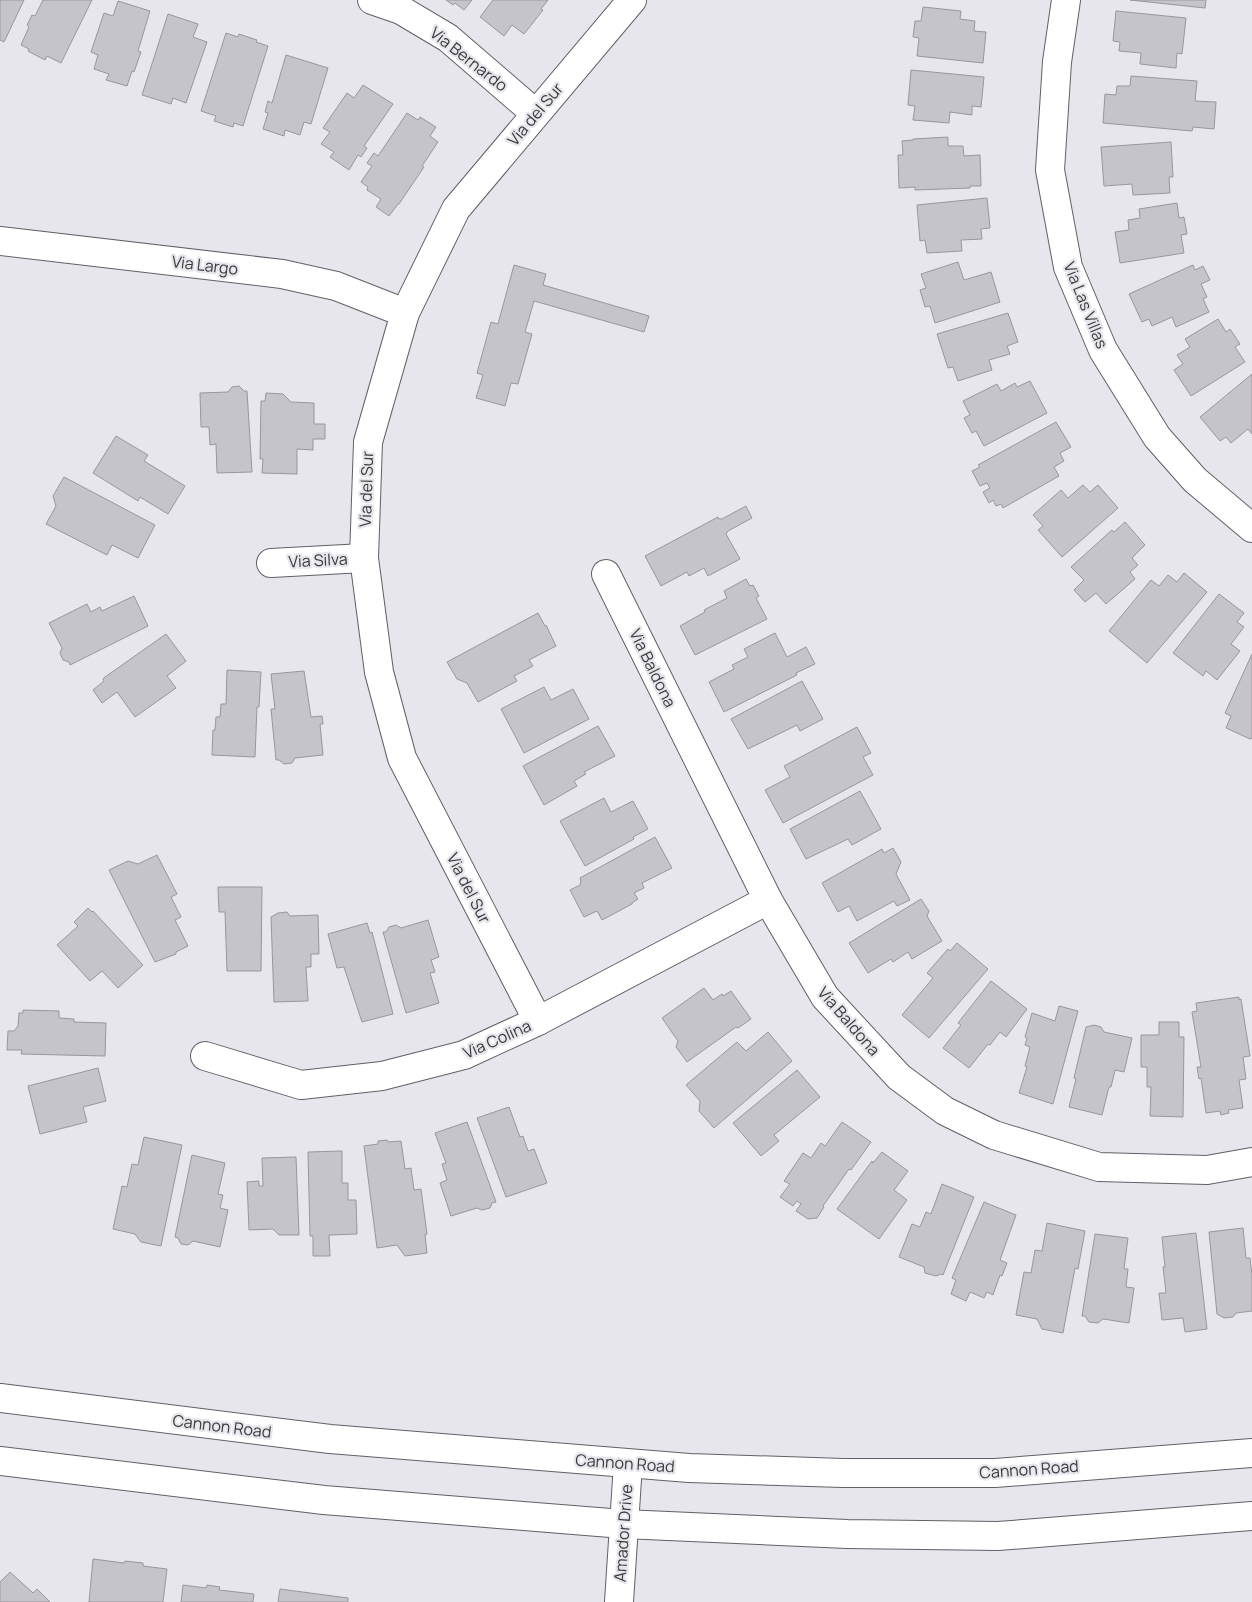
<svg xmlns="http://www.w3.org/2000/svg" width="1252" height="1602" font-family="Manrope,sans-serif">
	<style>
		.building { fill: #c5c4ca; stroke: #98979d }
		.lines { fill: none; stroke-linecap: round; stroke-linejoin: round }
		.minor-casing { stroke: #616066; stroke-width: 30 }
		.major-casing { stroke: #616066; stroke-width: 30 }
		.minor { stroke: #fff; stroke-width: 28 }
		.major { stroke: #fff; stroke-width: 28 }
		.labels { text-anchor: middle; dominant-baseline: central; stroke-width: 4.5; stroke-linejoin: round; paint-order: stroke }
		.street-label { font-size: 16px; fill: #39393b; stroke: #e6e6ec }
	</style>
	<rect width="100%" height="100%" fill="#e6e6ec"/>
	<g class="building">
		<polygon points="0,0 24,0 4,42 0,40"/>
		<polygon points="43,0 92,0 61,63 47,56 45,60 28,51 29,49 21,45 29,27 27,25 32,15 35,16"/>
		<polygon points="446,0 472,0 464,10 455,3 453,5"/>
		<polygon points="493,0 548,0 541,9 543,10 524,34 512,25 504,36 480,17"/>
		<polygon points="1130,0 1206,0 1205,8"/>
		<polygon points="118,1 150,11 138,51 141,52 134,72 132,71 127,86 106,80 109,74 94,69 98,55 91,52 104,13 113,16"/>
		<polygon points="923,7 961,11 960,19 975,21 974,31 986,32 983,63 917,56 919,38 913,37 915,21 921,21"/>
		<polygon points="1116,11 1186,18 1182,54 1177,53 1176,68 1140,64 1141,53 1119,51 1120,42 1113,41"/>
		<polygon points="168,14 198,24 193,37 207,42 186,103 173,98 171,104 142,95"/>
		<polygon points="226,33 238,37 239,34 257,40 256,42 268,46 243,126 234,123 233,127 214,121 216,116 201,111"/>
		<polygon points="286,55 328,68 311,124 304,122 300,135 285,130 284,136 263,129 268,113 265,112 268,101 272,103"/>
		<polygon points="911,70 984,77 981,107 972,106 972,115 950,112 949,123 913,120 915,106 908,105"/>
		<polygon points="1131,76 1197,81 1195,101 1216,102 1214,129 1193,127 1192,131 1103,123 1105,94 1116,95 1117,86 1130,86"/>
		<polygon points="363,85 393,104 364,146 367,148 361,157 358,155 349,170 330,157 334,152 321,144 330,132 323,128 347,93 354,98"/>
		<polygon points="407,113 418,120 420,117 436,127 430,136 438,142 422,166 424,167 399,204 398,204 389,216 376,207 381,199 367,190 368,187 361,182 372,166 367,163 374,153 378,156"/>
		<polygon points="948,137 948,146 963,146 964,156 980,155 981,186 970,186 970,188 915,190 915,187 899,188 898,155 903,155 902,141 913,140 913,139"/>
		<polygon points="1171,142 1173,177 1169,177 1170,193 1133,195 1132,184 1104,186 1101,147"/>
		<polygon points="987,198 990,228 981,229 982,239 961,240 962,251 927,253 925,240 920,241 917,205"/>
		<polygon points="1177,203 1179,218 1184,217 1187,234 1181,235 1184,253 1120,263 1115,232 1129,230 1128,220 1140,218 1139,209"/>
		<polygon points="958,262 964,280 991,272 1000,302 935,323 930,306 925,307 920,290 926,288 921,274"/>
		<polygon points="514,265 546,274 543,285 649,316 644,332 534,301 525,332 532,334 518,384 511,383 505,406 476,398 483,375 477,373 491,322 498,324"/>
		<polygon points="1193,265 1195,270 1203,266 1210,280 1201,284 1207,297 1203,299 1209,312 1176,327 1172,317 1152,326 1149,319 1142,322 1129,294"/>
		<polygon points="1008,313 1018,342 1007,346 1010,354 989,360 992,370 958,381 953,367 948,368 937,334"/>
		<polygon points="1218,319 1226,332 1230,329 1240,344 1235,347 1245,362 1191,396 1174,370 1183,364 1177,355 1190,347 1185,339"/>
		<polygon points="1252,374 1252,434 1248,429 1231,443 1226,437 1220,441 1200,417"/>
		<polygon points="1030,381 1047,413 984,446 976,431 972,433 964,418 970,415 963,401 997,384 1001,391 1015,383 1017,387"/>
		<polygon points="239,386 244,391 247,391 252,472 217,473 216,444 210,445 209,427 201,427 200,393 228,392 232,387"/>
		<polygon points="266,393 283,394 291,402 314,403 314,424 325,424 325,439 313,439 313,450 297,449 297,474 262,473 263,459 260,459 261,401 265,401"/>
		<polygon points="1056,422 1071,447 1060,453 1064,461 1054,467 1059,476 1003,508 1001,504 996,506 993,500 989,503 983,492 990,488 987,483 980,486 972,471 980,467 978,465"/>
		<polygon points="116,436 148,455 144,461 185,486 168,514 140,497 138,501 93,473"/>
		<polygon points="64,477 155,525 138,558 112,545 107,555 46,524 56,506 53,496"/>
		<polygon points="1083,485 1090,492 1098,485 1118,508 1062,557 1038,530 1043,526 1033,515 1061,490 1068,498"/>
		<polygon points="746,506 752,518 728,531 726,534 740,559 708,576 704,568 689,576 687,572 661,586 645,556 718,517 719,519 722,519"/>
		<polygon points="1125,522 1145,545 1132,558 1138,565 1130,572 1135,579 1106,604 1096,593 1085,602 1074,590 1084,580 1071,567 1112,530 1114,532"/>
		<polygon points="1184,573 1207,592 1147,663 1109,631 1151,580 1159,586 1168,575 1177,582"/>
		<polygon points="746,579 750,586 753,585 759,596 756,598 767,619 695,655 680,626 705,612 704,610 727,598 724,591"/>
		<polygon points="1219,594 1244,613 1237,622 1244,627 1231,644 1240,651 1217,680 1206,671 1203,676 1173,653"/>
		<polygon points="134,596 148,626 70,665 69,662 63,660 60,653 62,648 49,623 87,604 91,612 100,607 102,611"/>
		<polygon points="538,613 545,626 546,625 556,646 529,660 533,666 514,676 517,681 478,702 467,683 457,679 447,662"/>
		<polygon points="775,633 787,657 806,647 815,664 796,673 797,675 724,712 709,682 734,669 732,665 748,657 744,649"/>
		<polygon points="166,634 186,661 167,676 176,688 135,717 117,692 102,703 93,690 104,681 103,679 105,677"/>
		<polygon points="1252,654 1252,738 1250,739 1226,728 1231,716 1225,713"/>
		<polygon points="227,670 261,672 259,707 257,707 255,757 212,755 213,730 215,730 216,717 220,717 221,704 226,704"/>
		<polygon points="304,671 311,717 322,716 323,724 320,724 323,755 295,758 292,763 284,764 279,760 276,760 271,709 275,709 271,674"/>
		<polygon points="802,681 823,719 800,731 797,725 748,749 731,719"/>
		<polygon points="544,687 551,700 573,689 589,719 524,753 501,709"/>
		<polygon points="598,726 615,756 584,772 586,774 574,781 577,786 544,805 523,766"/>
		<polygon points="857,727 871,753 863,757 873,775 783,823 765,790 790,777 784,766"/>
		<polygon points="860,791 881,829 852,845 848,839 806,859 790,829"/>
		<polygon points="604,798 611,812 633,801 648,829 633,837 634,839 585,866 560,821"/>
		<polygon points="655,837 672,868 642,883 644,888 634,893 638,899 632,903 632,904 602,920 597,911 584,917 570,890 580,885 581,881 580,878"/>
		<polygon points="893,848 901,862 896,874 910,900 897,906 894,901 857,921 849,906 838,912 822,883 882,849 884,853"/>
		<polygon points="157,855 177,894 171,897 181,917 175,920 188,946 176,952 176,954 155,962 109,870 128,861 138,864"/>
		<polygon points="218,887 262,887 261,971 227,971 225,912 219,912"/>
		<polygon points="921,899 929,911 927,916 942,941 912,959 908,952 893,962 891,959 868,973 849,943"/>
		<polygon points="88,908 92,912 93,911 143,965 118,988 102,971 90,981 57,945 78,926 74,922"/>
		<polygon points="287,912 290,916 318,915 319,954 311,954 311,967 306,967 308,1001 274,1002 271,917 278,913"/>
		<polygon points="428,920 439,957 431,960 435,972 430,973 439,1003 406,1013 383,932 386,932 389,927 396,925 401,928"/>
		<polygon points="367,923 370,933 372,932 393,1014 362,1022 344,967 337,968 328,934"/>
		<polygon points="957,943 988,969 929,1038 902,1015 933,978 927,973 948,949 950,951"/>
		<polygon points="991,981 1027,1009 1006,1037 1000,1032 990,1045 988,1044 969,1068 943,1048 961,1025 958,1023"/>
		<polygon points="704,988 713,1000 722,994 723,996 731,991 751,1019 738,1028 736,1027 687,1062 676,1047 678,1041 662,1018"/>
		<polygon points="1239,997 1239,1000 1241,999 1250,1056 1243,1057 1246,1079 1239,1080 1243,1108 1228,1110 1229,1113 1221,1115 1220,1111 1206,1113 1201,1078 1199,1079 1197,1067 1201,1067 1192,1012 1197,1011 1196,1003"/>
		<polygon points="1059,1006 1078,1011 1053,1104 1019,1093 1027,1067 1025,1066 1030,1047 1025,1045 1027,1038 1025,1037 1032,1013 1055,1021"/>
		<polygon points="23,1010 59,1011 59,1018 74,1019 74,1022 106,1023 105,1056 21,1054 22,1050 7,1050 8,1031 14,1031 18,1026 19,1013 23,1013"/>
		<polygon points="1159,1022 1179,1022 1179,1037 1184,1037 1183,1117 1150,1116 1151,1087 1147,1087 1147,1067 1141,1067 1141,1035 1159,1035"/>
		<polygon points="1094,1025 1101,1027 1104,1032 1132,1038 1124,1072 1115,1070 1111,1087 1109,1087 1102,1115 1069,1107 1076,1079 1074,1078 1086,1027"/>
		<polygon points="768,1032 792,1061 714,1128 699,1111 700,1101 686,1085 737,1042 746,1051"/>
		<polygon points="98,1068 106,1101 83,1107 87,1122 40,1134 28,1086"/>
		<polygon points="797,1070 820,1097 774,1135 779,1141 761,1156 733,1123"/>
		<polygon points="509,1107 520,1137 523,1136 528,1151 534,1149 547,1183 506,1197 477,1118"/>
		<polygon points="467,1122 496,1202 492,1203 490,1208 482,1210 477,1208 451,1216 440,1183 447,1180 442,1164 446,1163 435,1133"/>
		<polygon points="842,1122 871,1142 851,1170 849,1169 823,1206 824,1207 817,1218 808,1219 796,1211 801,1204 797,1201 793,1206 780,1197 790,1184 784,1181 803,1153 811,1158 821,1143 825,1146"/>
		<polygon points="144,1137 182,1145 161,1246 141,1242 135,1234 113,1229 122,1186 127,1187 132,1164 138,1165"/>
		<polygon points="387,1140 388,1142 401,1141 405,1169 411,1168 414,1190 421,1189 427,1234 425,1235 427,1253 405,1256 397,1245 377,1248 364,1146 378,1144 378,1141"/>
		<polygon points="342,1151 342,1183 348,1183 348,1200 356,1200 357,1234 329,1235 330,1256 313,1256 313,1236 310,1236 308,1152"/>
		<polygon points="882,1152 908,1171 894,1190 907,1200 879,1239 837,1209 872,1161 873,1163"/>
		<polygon points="192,1155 225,1163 218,1194 223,1195 220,1208 228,1210 220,1247 193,1241 188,1245 181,1244 178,1238 175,1237"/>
		<polygon points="296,1157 299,1235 279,1235 273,1229 249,1230 247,1182 259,1181 259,1186 263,1186 262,1158"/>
		<polygon points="942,1184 974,1197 943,1275 941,1274 936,1276 925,1273 924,1267 899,1257 912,1224 920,1227 926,1212 931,1214"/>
		<polygon points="984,1202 1016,1215 1000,1260 1007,1263 1002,1276 1000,1275 993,1295 987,1292 984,1298 970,1292 966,1301 951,1294 956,1280 952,1278"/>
		<polygon points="1047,1223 1085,1231 1078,1269 1075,1268 1063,1333 1042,1329 1037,1319 1016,1315 1024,1272 1031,1273 1035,1250 1042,1251"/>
		<polygon points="1243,1228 1246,1258 1250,1258 1252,1275 1252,1311 1236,1313 1233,1317 1224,1318 1217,1314 1209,1232"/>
		<polygon points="1196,1233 1207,1329 1185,1332 1183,1318 1162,1320 1159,1293 1166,1293 1163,1267 1165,1267 1162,1237"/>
		<polygon points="1095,1234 1128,1238 1124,1269 1128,1269 1126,1287 1134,1288 1129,1323 1103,1319 1098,1323 1089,1322 1085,1316 1082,1316"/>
		<polygon points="93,1559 124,1563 125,1561 143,1563 143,1566 167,1569 163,1602 89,1602"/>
		<polygon points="10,1572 33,1593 37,1589 50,1602 0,1602 0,1582"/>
		<polygon points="183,1585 206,1588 207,1585 220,1587 219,1590 254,1594 253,1602 181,1602"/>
		<polygon points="280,1589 348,1598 348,1602 278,1602"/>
	</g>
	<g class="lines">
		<g class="minor-casing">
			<g id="minor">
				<polyline points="372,0 401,10 448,38 535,113"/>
				<polyline points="1066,0 1057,62 1050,170 1068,267 1103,350 1157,437 1195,480 1252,528"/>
				<polyline points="0,241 282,274 336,286 405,313"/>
				<polyline points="271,563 364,558"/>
				<polyline points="606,574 768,900 825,997 899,1077 945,1111 994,1135 1099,1167 1207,1170 1252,1162"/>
				<polyline points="538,1021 402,758 379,672 364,558 368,442 405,313 456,209 632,0"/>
				<polyline points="205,1056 301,1085 382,1076 464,1055 538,1021 768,900"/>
				<polyline points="619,1602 628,1464"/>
			</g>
		</g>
		<g class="major-casing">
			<g id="major">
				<polyline points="0,1398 330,1439 689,1468 843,1473 995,1473 1252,1453"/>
				<polyline points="0,1461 324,1500 623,1524 847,1534 998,1536 1252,1516"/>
			</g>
		</g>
		<use href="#minor" class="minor"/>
		<use href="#major" class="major"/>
	</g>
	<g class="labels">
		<g class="street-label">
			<text transform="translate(469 59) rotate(38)">Via Bernardo</text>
			<text transform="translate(535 114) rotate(-50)">Via del Sur</text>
			<text transform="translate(205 265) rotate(7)">Via Largo</text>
			<text transform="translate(1086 305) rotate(68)">Via Las Villas</text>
			<text transform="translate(366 489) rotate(-88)">Via del Sur</text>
			<text transform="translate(318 560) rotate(-3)">Via Silva</text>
			<text transform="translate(653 668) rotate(64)">Via Baldona</text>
			<text transform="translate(469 888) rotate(63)">Via del Sur</text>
			<text transform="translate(849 1021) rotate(49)">Via Baldona</text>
			<text transform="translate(497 1039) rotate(-24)">Via Colina</text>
			<text transform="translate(222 1426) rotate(7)">Cannon Road</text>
			<text transform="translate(625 1463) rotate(4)">Cannon Road</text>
			<text transform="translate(1029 1469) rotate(-4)">Cannon Road</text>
			<text transform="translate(623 1533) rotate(-86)">Amador Drive</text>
		</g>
	</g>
</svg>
